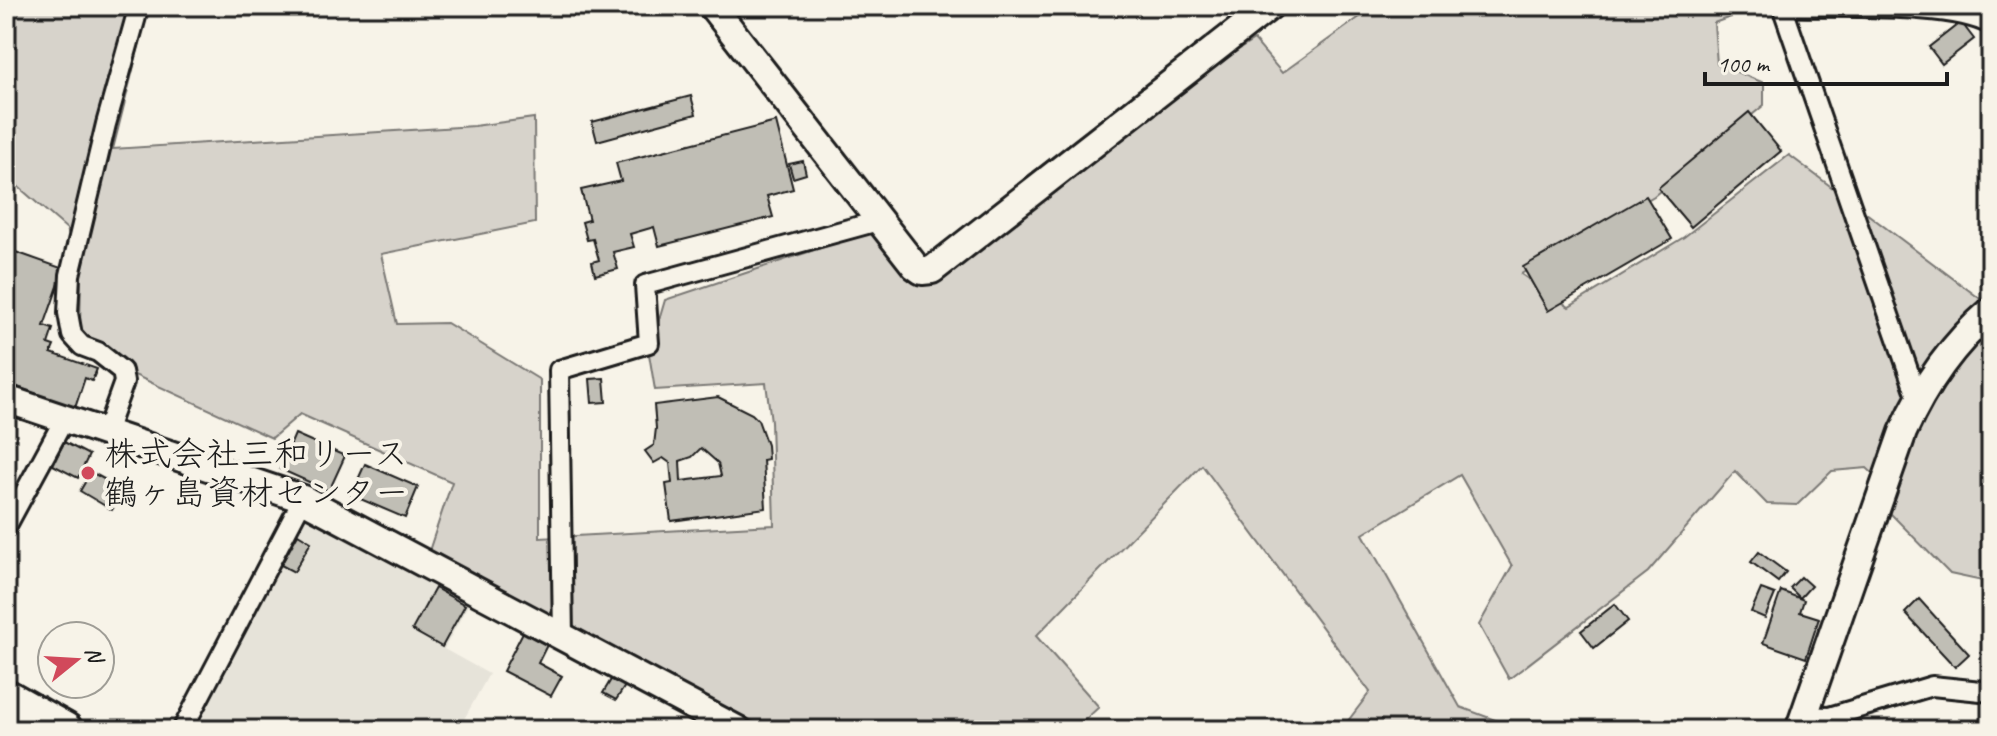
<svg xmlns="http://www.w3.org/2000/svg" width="1997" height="736" font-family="Caveat,'Klee One',sans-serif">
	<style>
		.built { fill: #e6e3d9 }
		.green { fill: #d7d3cb; stroke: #7a7874; stroke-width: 2 }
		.building { fill: #c0beb5; stroke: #1c1c1c; stroke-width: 2; fill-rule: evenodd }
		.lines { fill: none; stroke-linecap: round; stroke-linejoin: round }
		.street-casing { stroke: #1c1c1c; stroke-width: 24 }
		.secondary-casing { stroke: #1c1c1c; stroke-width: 32 }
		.highway-casing { stroke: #1c1c1c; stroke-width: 40 }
		.street { stroke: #f7f3e8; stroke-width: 18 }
		.secondary { stroke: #f7f3e8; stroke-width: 26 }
		.highway { stroke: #f7f3e8; stroke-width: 34 }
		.poi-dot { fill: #d1495b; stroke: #f7f3e8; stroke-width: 3 }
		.labels { text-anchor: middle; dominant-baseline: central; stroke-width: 8; stroke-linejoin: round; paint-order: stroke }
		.poi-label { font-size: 34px; fill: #1c1c1c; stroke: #f7f3e8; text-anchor: start }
	</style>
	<rect width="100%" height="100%" fill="#f7f3e8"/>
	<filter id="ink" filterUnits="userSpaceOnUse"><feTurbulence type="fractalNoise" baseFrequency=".0125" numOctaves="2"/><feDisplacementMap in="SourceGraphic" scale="16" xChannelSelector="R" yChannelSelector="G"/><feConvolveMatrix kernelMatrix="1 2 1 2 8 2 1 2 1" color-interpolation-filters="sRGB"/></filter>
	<g filter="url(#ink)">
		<polygon class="built" points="304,509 472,598 444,649 489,674 458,730 210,730 195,721"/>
		<polygon class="green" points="6,6 149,6 113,149 474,126 534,118 535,223 381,254 397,324 447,323 540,380 540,538 774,525 771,421 766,383 655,390 649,354 665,300 877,229 922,280 1169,94 1254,40 1282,73 1375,6 1761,6 1714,23 1717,64 1764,83 1764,105 1654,196 1521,274 1569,307 1684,237 1789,155 1991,307 1991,568 1982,581 1950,574 1889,512 1893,493 1867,468 1832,471 1797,505 1767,504 1735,471 1648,572 1509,679 1479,625 1512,566 1460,475 1363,534 1460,707 1522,730 1341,730 1370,692 1202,465 1036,636 1099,707 1074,730 752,730 756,723 525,604 429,551 452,482 300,414 272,438 130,373 80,329 81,276 67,229 6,176"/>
		<g class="building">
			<polygon points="1961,22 1974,39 1942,64 1929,47"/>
			<polygon points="691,96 696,114 597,141 592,122"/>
			<polygon points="1749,112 1781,151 1691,227 1658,188"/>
			<polygon points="776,122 793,189 767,196 773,217 659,246 654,227 630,234 634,247 613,252 618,269 595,275 592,262 599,260 593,239 587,240 582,222 589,220 581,190 621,181 616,163"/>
			<polygon points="803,161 806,174 793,178 789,164"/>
			<polygon points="1646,196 1672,239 1548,311 1523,267"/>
			<polygon points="7,249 64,269 44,326 53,329 48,344 54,346 51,353 97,369 92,381 85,378 75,408 6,383"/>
			<polygon points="604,378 606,402 592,403 590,379"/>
			<path d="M718,397l34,17 6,6 9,25 1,14 -5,1 3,48 -95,13 -5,-37 6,-1 -2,-20 -7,-5 -9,5 -9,-12 9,-6 2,-17 -2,-23zM701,448l17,15 3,13 -40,5 -1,-20 12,-4z"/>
			<polygon points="295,434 345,456 329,491 280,469"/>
			<polygon points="64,442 89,455 78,478 53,465"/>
			<polygon points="365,464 418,487 405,518 351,495"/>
			<polygon points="91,472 124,490 112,510 80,491"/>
			<polygon points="298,534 311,542 294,572 281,565"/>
			<polygon points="1759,552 1786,572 1778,582 1751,562"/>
			<polygon points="1801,577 1811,586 1800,598 1790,588"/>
			<polygon points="435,588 465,605 442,647 412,630"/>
			<polygon points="1761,589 1775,594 1765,618 1751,612"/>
			<polygon points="1781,591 1804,600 1800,612 1819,618 1806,658 1763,643"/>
			<polygon points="1919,599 1969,654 1955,667 1905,613"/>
			<polygon points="1615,604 1628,621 1594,648 1581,631"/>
			<polygon points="523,632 547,645 538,663 562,676 551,696 503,671"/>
			<polygon points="612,678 625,686 616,700 603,693"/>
		</g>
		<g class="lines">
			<g class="street-casing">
				<g id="street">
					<polyline points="1782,6 1918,399"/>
					<path d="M1782,6c50,3 170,-5 209,19"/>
					<polyline points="106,432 124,382 122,371 98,352 82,346 72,335 68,313 70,275 106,124 139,6"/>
					<polyline points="6,527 65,418"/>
					<polyline points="563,637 559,370 649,343 645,285 878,221"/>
					<polyline points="1804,716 1829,717 1932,686 1991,692"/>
					<polyline points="182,730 303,499"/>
				</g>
			</g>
			<g class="secondary-casing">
				<g id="secondary">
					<polyline points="712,6 915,266 922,271 932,270 1270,6"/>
					<polyline points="6,399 303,499 738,730"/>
					<path d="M1799,730l104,-298c21,-47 48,-87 88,-121"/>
				</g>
			</g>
			<g class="highway-casing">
				<polyline id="highway" points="6,697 65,730"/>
			</g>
			<use href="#street" class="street"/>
			<use href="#secondary" class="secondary"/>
			<use href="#highway" class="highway"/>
		</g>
	</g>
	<circle class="poi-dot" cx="88" cy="473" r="8"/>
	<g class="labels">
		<g class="poi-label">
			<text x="104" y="453">株式会社三和リース<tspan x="104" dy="39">鶴ヶ島資材センター</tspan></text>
		</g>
	</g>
	<rect width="1997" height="736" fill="none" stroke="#f7f3e8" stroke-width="32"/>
	<rect x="16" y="16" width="1965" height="704" fill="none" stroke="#1c1c1c" stroke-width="3" filter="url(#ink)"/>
	<g transform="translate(76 660) rotate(72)"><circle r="38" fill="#f7f3e8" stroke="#9f9d96" stroke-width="2"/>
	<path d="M0-6L14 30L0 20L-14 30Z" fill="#d1495b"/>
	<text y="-12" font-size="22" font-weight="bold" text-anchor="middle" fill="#1c1c1c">N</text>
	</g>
	<path d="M1705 72v12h242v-12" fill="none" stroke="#1c1c1c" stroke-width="4"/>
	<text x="1717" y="72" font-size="24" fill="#1c1c1c" stroke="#f7f3e8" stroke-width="6" paint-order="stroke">100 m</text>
</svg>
